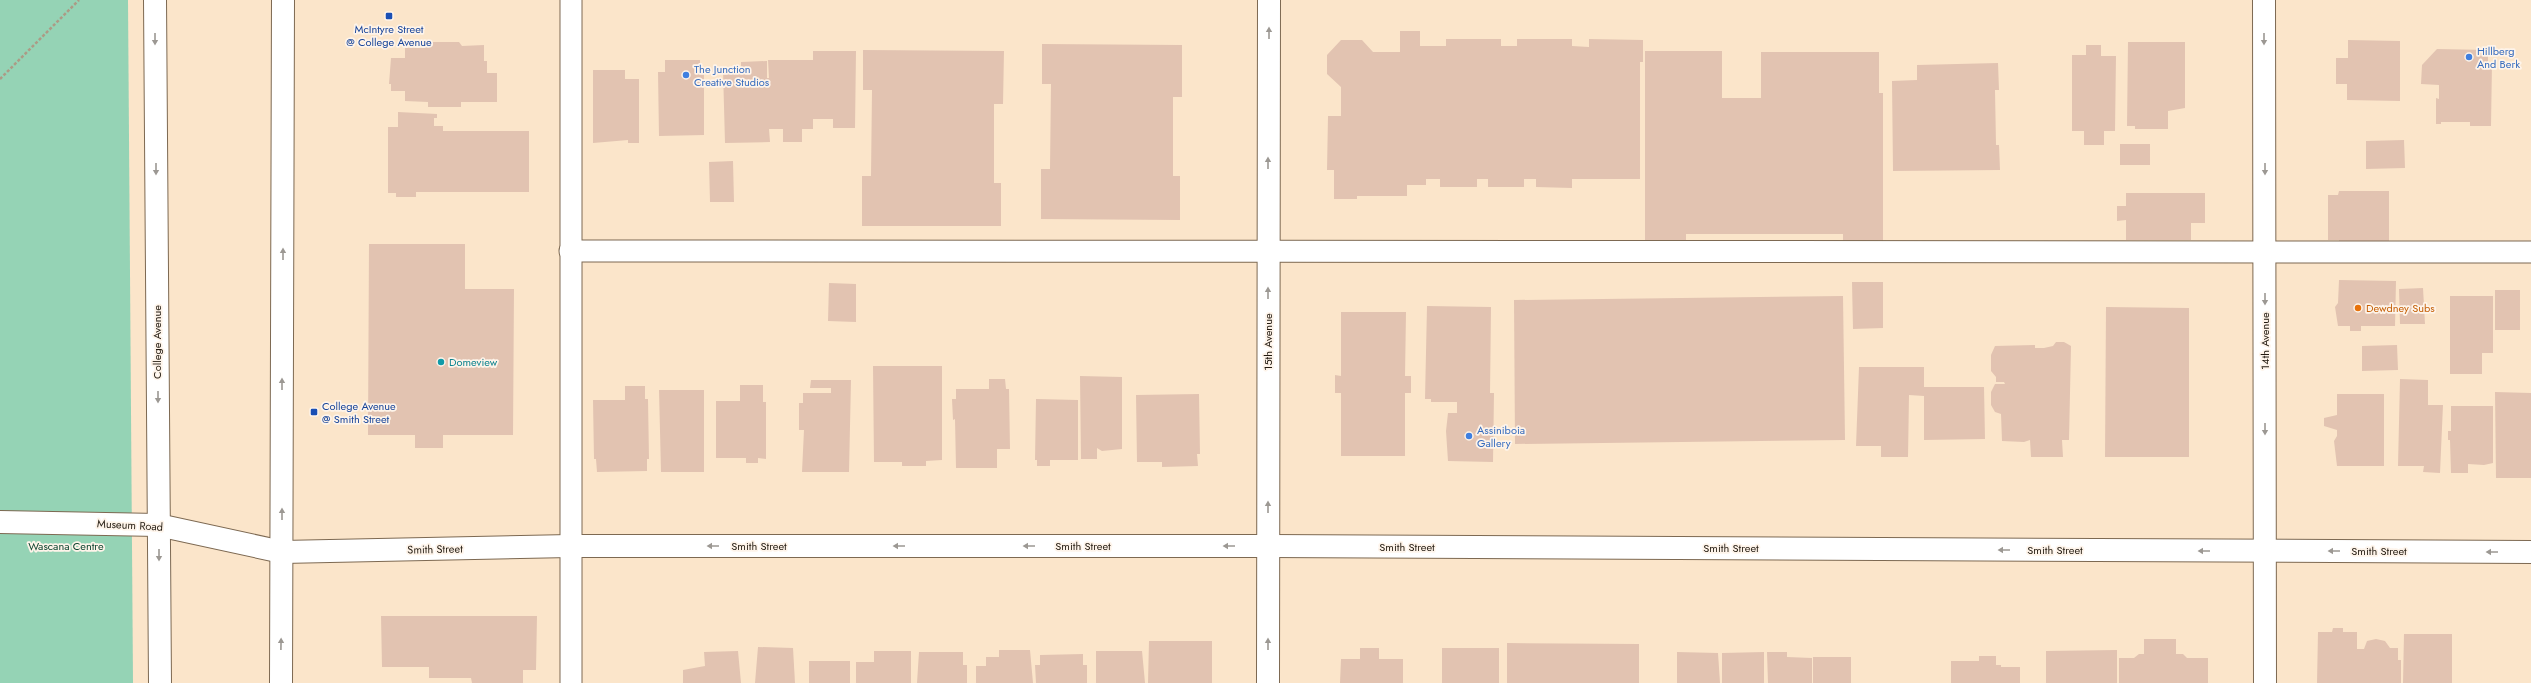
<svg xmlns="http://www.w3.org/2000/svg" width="2531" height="683" font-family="Jost,sans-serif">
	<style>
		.green { fill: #95d3b5 }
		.building { fill: #e2c3b1 }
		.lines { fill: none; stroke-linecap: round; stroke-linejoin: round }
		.lane-casing { stroke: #7d6952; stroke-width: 23 }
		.street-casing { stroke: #7d6952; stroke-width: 24 }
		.secondary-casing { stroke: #7d6952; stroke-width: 24 }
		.path { stroke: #ac9b86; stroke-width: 2.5; stroke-dasharray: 3 2; stroke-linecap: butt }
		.lane { stroke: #fff; stroke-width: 21 }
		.street { stroke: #fff; stroke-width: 22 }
		.secondary { stroke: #fff; stroke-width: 22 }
		.oneway { fill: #9c9893 }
		.transit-dot { fill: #1a4fb4; stroke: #fef4ea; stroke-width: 1.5 }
		.shop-dot { fill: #3f7fe0; stroke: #fef4ea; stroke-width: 1.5 }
		.food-dot { fill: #e8710a; stroke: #fef4ea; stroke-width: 1.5 }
		.culture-dot { fill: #0f9aa8; stroke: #fef4ea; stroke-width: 1.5 }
		.labels { text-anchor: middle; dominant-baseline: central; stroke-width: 3.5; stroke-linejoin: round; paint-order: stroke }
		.transit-label { font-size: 11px; fill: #164399; stroke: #fef4ea }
		.shop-label { font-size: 11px; fill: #366cbe; stroke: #fef4ea; text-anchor: start }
		.food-label { font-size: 11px; fill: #c56008; stroke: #fef4ea; text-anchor: start }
		.street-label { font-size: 11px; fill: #221a10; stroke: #fef4ea }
		.culture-label { font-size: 11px; fill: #0d838f; stroke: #fef4ea; text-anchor: start }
		.park-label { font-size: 11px; fill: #0b432e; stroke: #fef4ea }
	</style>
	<rect width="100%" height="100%" fill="#fbe5ca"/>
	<polygon class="green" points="0,0 128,0 133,683 0,683"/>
	<g class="building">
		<polygon points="1400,31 1420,31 1420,46 1446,46 1446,39 1501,39 1501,46 1517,46 1517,39 1572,39 1572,46 1589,47 1589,39 1643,40 1643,62 1640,62 1640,179 1572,179 1572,188 1536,187 1536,179 1524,179 1524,187 1488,187 1488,179 1477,179 1477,187 1440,187 1440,179 1426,179 1426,185 1407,185 1407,196 1357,196 1357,199 1334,199 1334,170 1327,170 1328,116 1341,116 1341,87 1327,74 1327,55 1341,40 1362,40 1373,52 1400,52"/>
		<polygon points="2348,40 2400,41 2400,101 2347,100 2347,84 2336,84 2336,58 2348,58"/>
		<polygon points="425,42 459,42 462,46 484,45 484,61 487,61 487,73 497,73 497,102 461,102 461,107 428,107 428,102 405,101 405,91 391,91 391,84 389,84 391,58 405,58 405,48 425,48"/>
		<polygon points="2128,42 2185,42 2185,108 2168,111 2168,129 2135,129 2135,126 2127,126"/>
		<polygon points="1042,44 1182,45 1182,97 1173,97 1173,176 1180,176 1180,220 1041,219 1041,169 1050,169 1051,84 1042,84"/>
		<polygon points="2086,45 2101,45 2101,56 2116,56 2115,131 2104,131 2104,145 2084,145 2084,131 2072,131 2072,55 2086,55"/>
		<polygon points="2437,49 2488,50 2488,63 2492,63 2491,126 2470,126 2470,122 2441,122 2441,124 2436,124 2436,98 2439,99 2439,85 2421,84 2422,65"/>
		<polygon points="863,50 1004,51 1003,104 994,104 994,183 1001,183 1001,226 862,226 862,176 871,176 872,90 863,90"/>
		<polygon points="813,51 856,51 855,128 833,128 833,119 813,119 813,129 802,129 802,142 783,142 783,129 769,129 770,142 725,143 723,70 741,70 741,62 767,61 767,78 769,78 768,60 813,60"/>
		<polygon points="1645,51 1722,51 1722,98 1761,98 1761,52 1879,52 1879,93 1883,93 1883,244 1843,244 1843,234 1686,234 1686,245 1645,245"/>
		<polygon points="665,60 700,60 700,71 704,71 704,135 659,136 658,72 665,72"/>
		<polygon points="1998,63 1999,90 1995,90 1996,145 1999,145 2000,170 1893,171 1892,81 1917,80 1917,65"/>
		<polygon points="593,70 625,70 625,79 639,79 639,143 628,143 628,140 593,143"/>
		<polygon points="398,112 437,114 437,118 434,118 434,126 443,126 443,131 529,131 529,192 416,192 416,197 396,197 396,193 388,193 388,127 398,127"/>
		<polygon points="2404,140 2405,168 2366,169 2366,141"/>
		<rect x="2120" y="144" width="30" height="21"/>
		<polygon points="733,161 734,202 710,202 709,162"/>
		<polygon points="2339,191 2389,191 2389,242 2339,242 2339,240 2328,240 2328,195 2338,195"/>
		<polygon points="2126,193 2205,193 2205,223 2191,223 2191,240 2126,240 2126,220 2117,221 2117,206 2126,206"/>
		<polygon points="369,244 465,244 465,289 514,289 513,435 443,435 443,448 415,448 415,435 368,435"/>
		<polygon points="2339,280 2396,281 2395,326 2361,326 2361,331 2350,331 2350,326 2338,326 2335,307 2338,303"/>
		<polygon points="1852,282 1883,282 1883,328 1853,329"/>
		<polygon points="829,283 856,284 856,322 828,321"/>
		<polygon points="2423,288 2425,324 2400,324 2399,289"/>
		<rect x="2495" y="290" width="25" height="40"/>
		<polygon points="1843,296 1845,440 1515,444 1514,300"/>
		<polygon points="2450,296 2493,296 2493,353 2482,353 2482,374 2450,374"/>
		<polygon points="1427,306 1491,307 1490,393 1494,393 1493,462 1448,461 1446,431 1448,413 1457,413 1457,402 1431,402 1431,399 1425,399"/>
		<polygon points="2106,307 2189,308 2189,457 2105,457"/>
		<polygon points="1341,312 1406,312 1405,376 1411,376 1411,393 1405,393 1405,456 1341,456 1341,393 1335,393 1335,375 1341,376"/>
		<polygon points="2056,342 2064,342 2071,346 2069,440 2062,440 2063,457 2031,457 2030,440 2024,442 2002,441 2001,414 1995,412 1991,405 1991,392 1995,384 2005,384 2004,382 1996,382 1996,377 1991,371 1991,355 1995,346 2035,345 2035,348 2044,348 2053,346"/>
		<polygon points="2397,345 2398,370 2362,371 2362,346"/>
		<polygon points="873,366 942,366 942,460 926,461 926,466 902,466 902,462 874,462"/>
		<polygon points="1859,367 1924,367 1924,396 1909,395 1908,457 1881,457 1881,446 1856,446"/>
		<polygon points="1080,376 1122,377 1122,449 1102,451 1097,448 1097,459 1081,459"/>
		<polygon points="989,379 1005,379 1006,389 1009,389 1010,449 997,449 997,468 956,468 955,419 953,420 952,399 956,399 956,389 989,389"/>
		<polygon points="2400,379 2428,380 2428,405 2443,405 2440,473 2423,472 2424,466 2398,466"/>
		<polygon points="811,380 851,380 849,472 802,472 804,430 799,430 799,403 803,403 803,393 831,393 831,388 810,388"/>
		<polygon points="740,385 763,385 763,402 766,402 766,459 758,458 758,463 746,463 746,458 716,458 716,401 740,401"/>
		<polygon points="625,386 645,386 645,399 648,399 649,459 647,459 647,471 597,472 596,459 594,459 593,400 625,400"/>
		<polygon points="1924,387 1984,387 1985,439 1924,440"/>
		<polygon points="659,390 704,390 704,472 661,472"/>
		<polygon points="2495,392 2531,393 2531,478 2496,478"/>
		<polygon points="1199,394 1200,454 1197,454 1198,466 1162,467 1162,462 1137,462 1136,395"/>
		<polygon points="2337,394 2384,394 2384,466 2337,466 2334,441 2337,436 2337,430 2324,426 2324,418 2337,415"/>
		<polygon points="1036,399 1078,400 1078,460 1050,460 1050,466 1037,466 1037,460 1035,460"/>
		<polygon points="2451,406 2493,406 2493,463 2484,465 2468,464 2468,473 2451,473 2450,440 2448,440 2448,431 2451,431"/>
		<polygon points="381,616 537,616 536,670 523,670 523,683 472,683 471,678 429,678 429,667 382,667"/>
		<polygon points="2333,628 2343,628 2343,632 2357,632 2357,649 2364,649 2367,641 2376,639 2385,641 2390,648 2398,648 2398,660 2401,660 2401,683 2317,683 2318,632 2332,632"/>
		<polygon points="2404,634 2452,634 2452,683 2403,683"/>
		<polygon points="2144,639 2176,639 2176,654 2183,654 2187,658 2208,658 2208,683 2119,683 2119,658 2134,658 2139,654 2144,654"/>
		<polygon points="1149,641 1212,641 1212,683 1148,683"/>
		<polygon points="1507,643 1639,644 1639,683 1507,683"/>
		<polygon points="758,647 793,648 795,683 755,683"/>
		<polygon points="1360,648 1379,648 1379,659 1403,659 1403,683 1340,683 1341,659 1360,659"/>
		<rect x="1442" y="648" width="57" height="35"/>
		<polygon points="999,650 1030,650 1033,683 976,683 976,666 986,666 986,657 999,657"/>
		<polygon points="2117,650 2117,683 2046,683 2046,651"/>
		<polygon points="738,651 741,683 683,683 683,670 705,666 704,652"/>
		<polygon points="874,651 911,651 911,683 856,683 856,662 874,662"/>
		<polygon points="1096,651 1142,651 1145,683 1096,683"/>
		<polygon points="919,652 963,652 963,665 967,665 967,683 917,683"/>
		<polygon points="1677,652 1718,653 1720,683 1677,683"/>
		<polygon points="1764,652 1764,683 1722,683 1722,653"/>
		<polygon points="1767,652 1787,652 1787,657 1812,658 1812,683 1768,683"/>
		<polygon points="1083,654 1083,665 1087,665 1087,683 1036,683 1035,665 1040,665 1040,655"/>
		<polygon points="1979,656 1996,656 1996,665 2001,665 2001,667 2020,667 2020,683 1951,683 1951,661 1979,661"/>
		<rect x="1813" y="657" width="38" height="26"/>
		<rect x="809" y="661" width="41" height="22"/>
	</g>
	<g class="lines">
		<g class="lane-casing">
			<g id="lane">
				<polyline points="570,251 2531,252"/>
				<polyline points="571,683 571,0"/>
			</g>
		</g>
		<g class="street-casing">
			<g id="street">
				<polyline points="2264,0 2265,683"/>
				<polyline points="0,522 158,525 282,552 570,546 1268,546 2531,552"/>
				<polyline points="1268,683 1269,0"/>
			</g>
		</g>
		<g class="secondary-casing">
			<g id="secondary">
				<polyline points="155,0 160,683"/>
				<polyline points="281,683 283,0"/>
			</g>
		</g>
		<polyline class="path" points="0,79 79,0"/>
		<use href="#lane" class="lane"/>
		<use href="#street" class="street"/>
		<use href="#secondary" class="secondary"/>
	</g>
	<defs><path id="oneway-solid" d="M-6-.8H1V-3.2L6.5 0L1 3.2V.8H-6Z"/></defs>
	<g class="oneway">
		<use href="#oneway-solid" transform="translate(1269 33) rotate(-90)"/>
		<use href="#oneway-solid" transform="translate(155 39) rotate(90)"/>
		<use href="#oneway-solid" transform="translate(2264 39) rotate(90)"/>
		<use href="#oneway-solid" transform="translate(1268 163) rotate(-90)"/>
		<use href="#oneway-solid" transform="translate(156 169) rotate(90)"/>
		<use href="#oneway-solid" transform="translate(2265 169) rotate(90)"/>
		<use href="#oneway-solid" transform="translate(283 254) rotate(-90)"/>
		<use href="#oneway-solid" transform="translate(1268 293) rotate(-90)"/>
		<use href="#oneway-solid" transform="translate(2265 299) rotate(90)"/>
		<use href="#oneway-solid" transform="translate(282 384) rotate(-90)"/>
		<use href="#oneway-solid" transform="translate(158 397) rotate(90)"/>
		<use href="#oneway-solid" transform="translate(2265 429) rotate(90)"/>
		<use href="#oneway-solid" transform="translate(1268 507) rotate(-90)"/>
		<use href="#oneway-solid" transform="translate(282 514) rotate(-90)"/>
		<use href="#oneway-solid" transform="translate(713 546) rotate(180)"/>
		<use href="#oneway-solid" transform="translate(899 546) rotate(180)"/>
		<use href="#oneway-solid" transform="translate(1029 546) rotate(180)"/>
		<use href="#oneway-solid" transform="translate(1229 546) rotate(180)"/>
		<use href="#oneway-solid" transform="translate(2004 550) rotate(-180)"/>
		<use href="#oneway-solid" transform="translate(2204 551) rotate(-180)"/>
		<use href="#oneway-solid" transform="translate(2334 551) rotate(-180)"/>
		<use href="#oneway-solid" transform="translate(2492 552) rotate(-180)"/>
		<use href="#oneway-solid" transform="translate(159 555) rotate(90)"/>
		<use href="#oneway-solid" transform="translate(281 644) rotate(-89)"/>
		<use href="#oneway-solid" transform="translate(1268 644) rotate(-90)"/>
	</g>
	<g class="transit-dot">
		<rect x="385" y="12" width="8" height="8" rx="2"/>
		<rect x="310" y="408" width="8" height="8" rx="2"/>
	</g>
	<g class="shop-dot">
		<circle cx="2469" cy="57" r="4"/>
		<circle cx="686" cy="75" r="4"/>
		<circle cx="1469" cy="436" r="4"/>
	</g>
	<circle class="food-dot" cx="2358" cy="308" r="4"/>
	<circle class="culture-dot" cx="441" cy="362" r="4"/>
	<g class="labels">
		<g class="transit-label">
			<text x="389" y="29">McIntyre Street<tspan x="389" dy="13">@ College Avenue</tspan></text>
			<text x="322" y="406" text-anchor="start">College Avenue<tspan x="322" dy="13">@ Smith Street</tspan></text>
		</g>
		<g class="shop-label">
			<text x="2477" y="51">Hillberg<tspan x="2477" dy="13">And Berk</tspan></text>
			<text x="694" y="69">The Junction<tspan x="694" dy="13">Creative Studios</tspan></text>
			<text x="1477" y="430">Assiniboia<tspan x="1477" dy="13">Gallery</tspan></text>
		</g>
		<g class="food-label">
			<text x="2366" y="308">Dewdney Subs</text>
		</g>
		<g class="street-label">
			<text transform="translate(2265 341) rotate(-90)">14th Avenue</text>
			<text transform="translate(157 342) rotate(-90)">College Avenue</text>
			<text transform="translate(1268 342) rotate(-90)">15th Avenue</text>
			<text transform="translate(130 525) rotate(3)">Museum Road</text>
			<text x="759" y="546">Smith Street</text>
			<text x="1083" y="546">Smith Street</text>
			<text x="1407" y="547">Smith Street</text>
			<text x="1731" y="548">Smith Street</text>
			<text transform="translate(435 549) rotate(-1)">Smith Street</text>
			<text x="2055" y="550">Smith Street</text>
			<text x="2379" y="551">Smith Street</text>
		</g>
		<g class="culture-label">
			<text x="449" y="362">Domeview</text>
		</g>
		<g class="park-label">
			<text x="66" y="546">Wascana Centre</text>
		</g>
	</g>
</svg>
